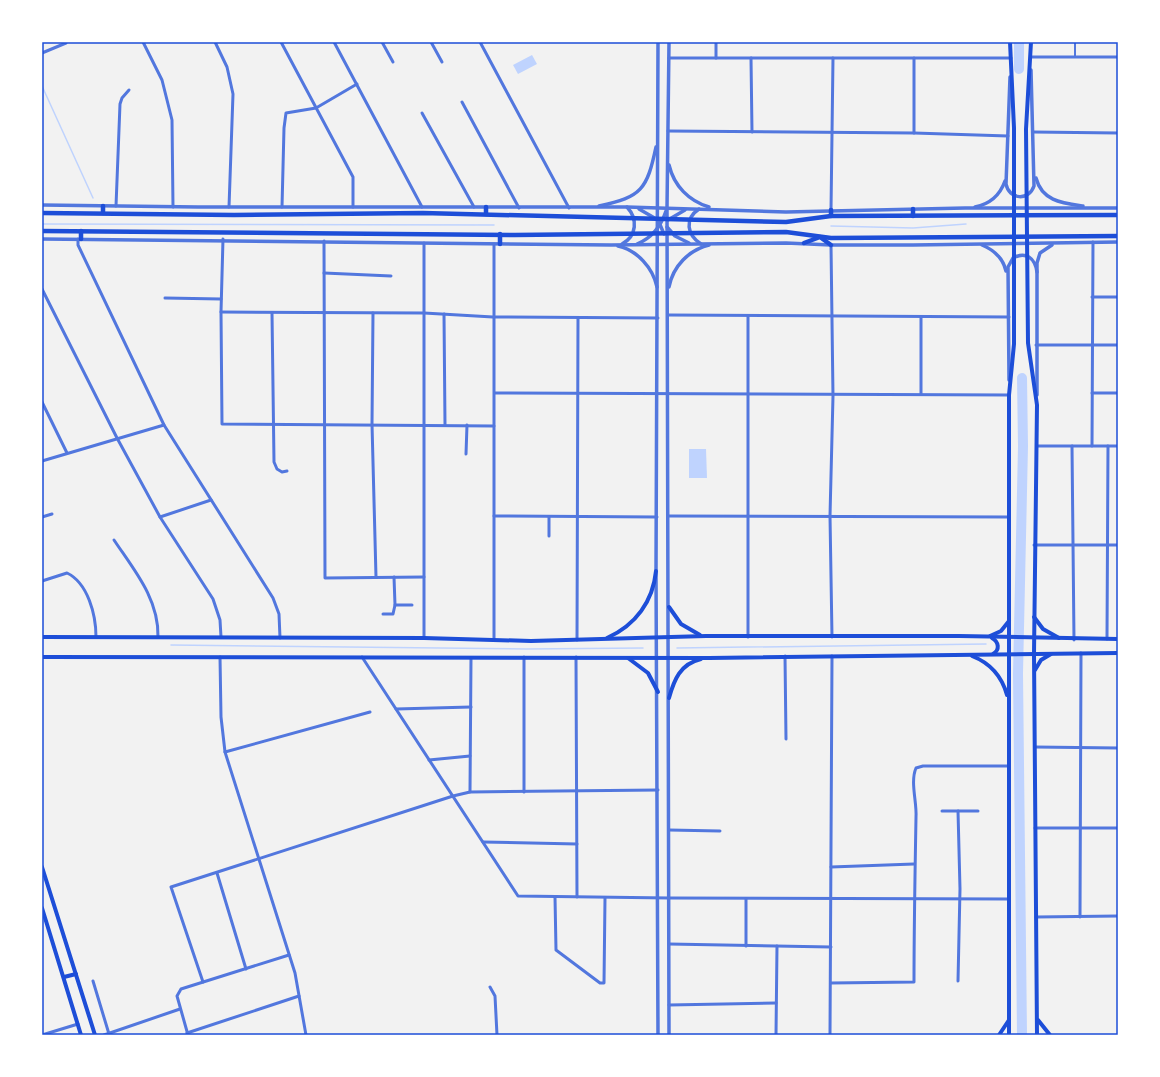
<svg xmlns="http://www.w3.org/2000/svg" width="1160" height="1077" font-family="'Archivo Narrow',sans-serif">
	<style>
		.water { fill: #bfd3fe }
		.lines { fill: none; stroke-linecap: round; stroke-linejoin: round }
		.stream { stroke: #bfd3fe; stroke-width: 1.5 }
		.river { stroke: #bfd3fe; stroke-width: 10 }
		.pedestrian { stroke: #5277de; stroke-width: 2 }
		.minor { stroke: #5277de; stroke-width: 3 }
		.tertiary { stroke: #5277de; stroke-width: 3.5 }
		.secondary { stroke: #1d4ed8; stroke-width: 4 }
		.primary { stroke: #1d4ed8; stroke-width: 4.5 }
		.neatline { fill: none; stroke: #1d4ed8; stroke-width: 1.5 }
	</style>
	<rect width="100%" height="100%" fill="#f2f2f2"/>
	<g class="water">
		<polygon points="532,55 537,64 518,74 513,65"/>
		<polygon points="689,449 706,449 707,478 689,478"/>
	</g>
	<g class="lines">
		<g class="stream">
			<polyline points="42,86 93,198"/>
			<polyline points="42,224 494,225"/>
			<polyline points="831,226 913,228 966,224"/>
			<polyline points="171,645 526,649 643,648"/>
			<polyline points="677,648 986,644"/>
		</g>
		<g class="river">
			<polyline points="1019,69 1019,42"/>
			<polyline points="1022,378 1023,446 1018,674 1022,1035"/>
		</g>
		<polyline class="pedestrian" points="1075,42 1075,57"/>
		<g class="minor">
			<polyline points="143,42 162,80 172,120 173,207"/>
			<polyline points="215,42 227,67 233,94 229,207"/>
			<polyline points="281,42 353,177 353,207"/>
			<polyline points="334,42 422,207"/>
			<polyline points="382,42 393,62"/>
			<polyline points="431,42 442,62"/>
			<polyline points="480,42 569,208"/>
			<polyline points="716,42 716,58"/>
			<polyline points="42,53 66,43"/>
			<polyline points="1031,57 1118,57"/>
			<polyline points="669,58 1011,58"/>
			<polyline points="751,58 752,132"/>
			<polyline points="462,102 519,208"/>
			<polyline points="422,113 474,207"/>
			<polyline points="668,131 914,133 1008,136"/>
			<polyline points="1033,132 1118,133"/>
			<polyline points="914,133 914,58"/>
			<polyline points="116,206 120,104 122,98 129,90"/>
			<polyline points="282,207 284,128 286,113 316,108 357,84"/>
			<polyline points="831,210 833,58"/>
			<polyline points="78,239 78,245 164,425 273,598 279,614 280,638"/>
			<polyline points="223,239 221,312 222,424 494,426"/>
			<polyline points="324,241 325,578 424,577"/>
			<polyline points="831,245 833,396 830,516 832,637"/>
			<polyline points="324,273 391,276"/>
			<polyline points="42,289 117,438 160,517 213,599 220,620 221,637"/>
			<polyline points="1092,297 1118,297"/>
			<polyline points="165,298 221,299"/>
			<polyline points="221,312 424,313 493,317 658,318"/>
			<polyline points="272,313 274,462 277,469 282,472 287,471"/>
			<polyline points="373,313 372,424 376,577"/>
			<polyline points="444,314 445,425"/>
			<polyline points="668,315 1009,317"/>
			<polyline points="748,316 748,637"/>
			<polyline points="921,317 921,394"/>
			<polyline points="1036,345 1118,345"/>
			<polyline points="495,393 1009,395"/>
			<polyline points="1092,393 1118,393"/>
			<polyline points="42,402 67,453"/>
			<polyline points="1037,446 1118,446"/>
			<polyline points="1072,446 1074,640"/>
			<polyline points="1092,446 1093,242"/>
			<polyline points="466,454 467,425"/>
			<polyline points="42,461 164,425"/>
			<polyline points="494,516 657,517"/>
			<polyline points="669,516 1009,517"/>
			<polyline points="42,517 52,514"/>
			<polyline points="160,517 211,500"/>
			<polyline points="549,536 549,517"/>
			<path d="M114,540c20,30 45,59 44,97"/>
			<polyline points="1034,545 1118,545"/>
			<polyline points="394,577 395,605 412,605"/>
			<path d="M42,581l25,-8c21,10 29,42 29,64"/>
			<polyline points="383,614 393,614 395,605"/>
			<polyline points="424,638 424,243"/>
			<polyline points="494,639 494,244"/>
			<polyline points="1107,639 1108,446"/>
			<polyline points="577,640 578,318"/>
			<polyline points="785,656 786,739"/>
			<polyline points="220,657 221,717 225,752 295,973 306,1035"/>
			<polyline points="362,657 518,896 669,898 1009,899"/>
			<polyline points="524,657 524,792"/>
			<polyline points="576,657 577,897"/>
			<polyline points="396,709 471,707"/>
			<polyline points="1035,747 1118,748"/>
			<polyline points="225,752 370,712"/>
			<polyline points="429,760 470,756"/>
			<polyline points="470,792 471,658"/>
			<polyline points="942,811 978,811"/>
			<polyline points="958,811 960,889 958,981"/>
			<polyline points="1035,828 1118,828"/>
			<polyline points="669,830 720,831"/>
			<polyline points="483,842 577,844"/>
			<polyline points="831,867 914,864"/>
			<polyline points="217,873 246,969"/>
			<polyline points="555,897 556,950 600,983 604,983 605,898"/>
			<polyline points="1036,917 1118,916"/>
			<polyline points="1080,917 1081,653"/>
			<polyline points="669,944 831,947"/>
			<polyline points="746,946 746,899"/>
			<polyline points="93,981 109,1034"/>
			<polyline points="203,982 171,887 453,796 470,792 658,790"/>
			<path d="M831,983l83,-1c0,-55 1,-110 2,-165 1,-15 -6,-35 0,-49l7,-2h86"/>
			<polyline points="490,987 495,996 497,1035"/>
			<polyline points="669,1005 776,1003"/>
			<polyline points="187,1033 299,996"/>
			<polyline points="42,1035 78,1024"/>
			<polyline points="104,1035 180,1009"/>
			<polyline points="188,1035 177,996 181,989 289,955"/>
			<polyline points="776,1035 777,946"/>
			<polyline points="830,1035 832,656"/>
		</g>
		<g class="tertiary">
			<polyline points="658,42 656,571 658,1035"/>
			<path d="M1010,77l-4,107c3,16 23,17 28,2l-3,-116"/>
			<path d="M669,165c5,21 20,36 40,42"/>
			<path d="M1036,178c6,23 26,25 47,28"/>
			<polyline points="42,205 198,207 627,207 786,212 965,208 1118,208"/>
			<path d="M599,206c43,-9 48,-17 57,-59"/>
			<path d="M975,207c15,-3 25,-12 30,-26"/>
			<polyline points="639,209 658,220 664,234"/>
			<path d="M699,209c-15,10 -12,26 2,35"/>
			<polyline points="668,220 685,210"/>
			<polyline points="667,227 675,236 689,243"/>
			<polyline points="42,239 611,245 786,243 831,245 913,245 1118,242"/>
			<path d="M622,244c15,-8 16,-25 5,-37"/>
			<path d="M637,244c15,-6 24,-18 29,-33"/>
			<path d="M982,245c12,5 21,13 24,26"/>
			<path d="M618,246c19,4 35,22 39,41"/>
			<path d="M669,287c4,-21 20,-37 40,-42"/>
			<path d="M1009,380l-1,-113 5,-9c13,-7 22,0 24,14"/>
			<polyline points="1037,395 1037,263 1040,253 1052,245"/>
			<polyline points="669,1035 667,208 669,42"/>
		</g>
		<g class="secondary">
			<polyline points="1031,42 1026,129 1028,343 1037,405 1034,654 1037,1035"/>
			<polyline points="669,607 681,624 700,635"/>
			<polyline points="1034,617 1043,629 1059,638"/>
			<polyline points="990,636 1001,631 1009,621"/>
			<polyline points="42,637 424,638 531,641 706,636 959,636 1118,639"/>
			<path d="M607,638c29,-13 46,-37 49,-67"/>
			<path d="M992,638c7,4 8,12 1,16"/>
			<path d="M972,656c18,7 30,21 35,39"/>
			<polyline points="42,657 709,658 1118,653"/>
			<polyline points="628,658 648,673 658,692"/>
			<polyline points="1035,670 1041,660 1051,654"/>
			<path d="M669,698c5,-18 11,-34 32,-39"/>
			<polyline points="42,867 95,1035"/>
			<polyline points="42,908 81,1035"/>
			<polyline points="64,977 76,974"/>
			<polyline points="1038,1020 1050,1035"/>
			<polyline points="999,1035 1009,1020"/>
			<polyline points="1009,1035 1009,395 1014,344 1014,128 1010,42"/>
		</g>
		<g class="primary">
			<polyline points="103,206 103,213"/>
			<polyline points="486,207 486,214"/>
			<polyline points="913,209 913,216"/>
			<polyline points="831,210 831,216"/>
			<polyline points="42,213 234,215 423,213 786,222 831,216 1118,215"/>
			<polyline points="42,231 515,235 786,232 831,238 1118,236"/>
			<polyline points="81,231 81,239"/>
			<polyline points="500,234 500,244"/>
			<polyline points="804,243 820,237 831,245"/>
		</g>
	</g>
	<rect width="1160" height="1077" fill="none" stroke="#ffffff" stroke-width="86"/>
	<rect x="43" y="43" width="1074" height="991" class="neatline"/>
</svg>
